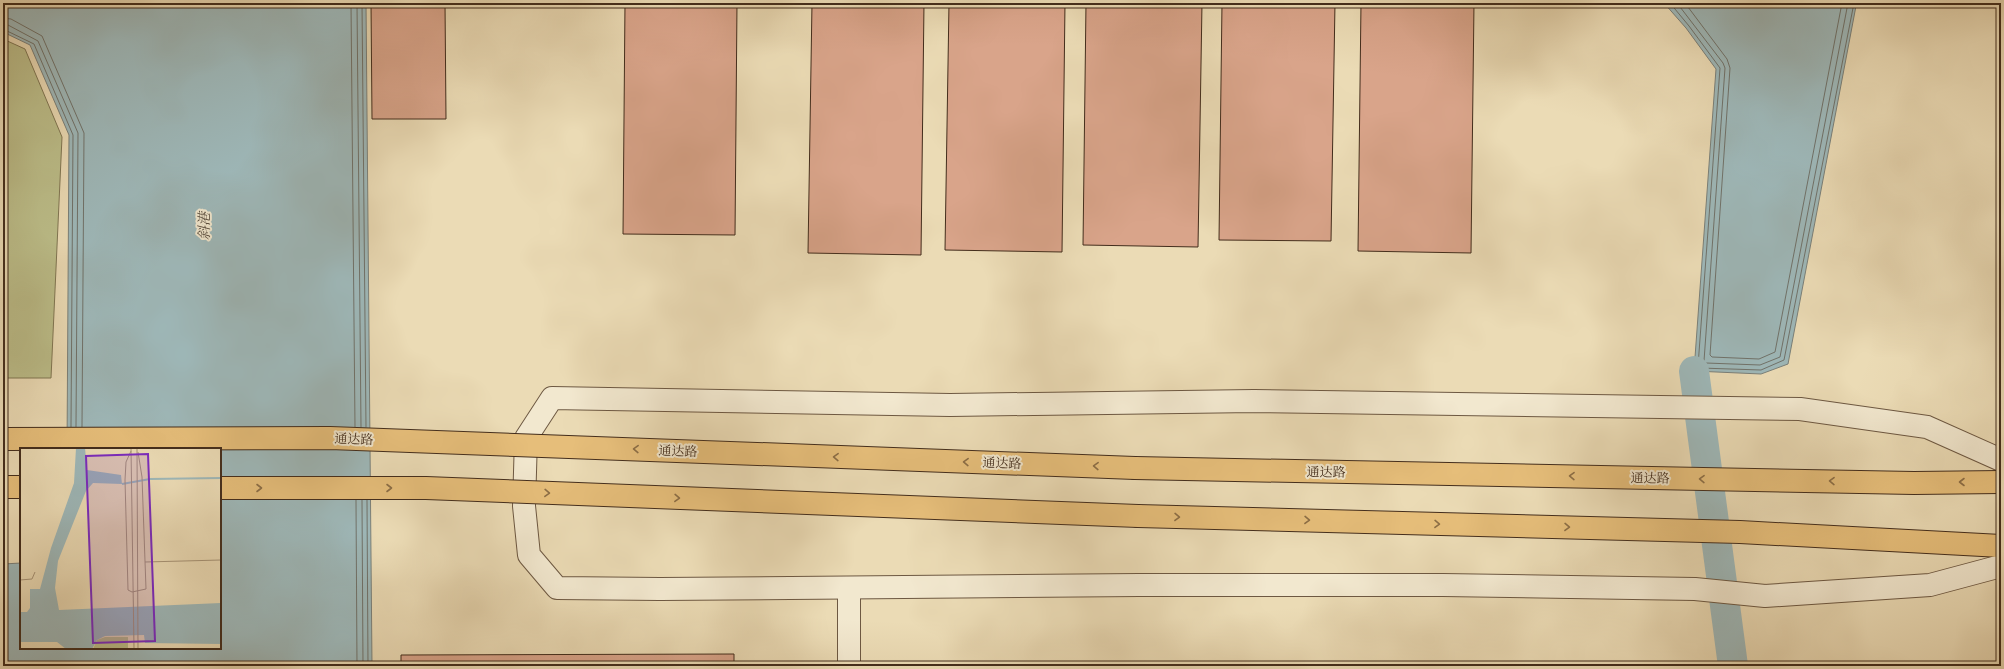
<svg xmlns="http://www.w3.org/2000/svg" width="2004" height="669" font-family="'Gentium Book Plus','Noto Serif SC',serif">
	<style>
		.green { fill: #bcbe8a; stroke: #807653 }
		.water { fill: #9eb8b9; stroke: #7a807a }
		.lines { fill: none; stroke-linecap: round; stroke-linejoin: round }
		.shore { stroke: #70726a; stroke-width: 1 }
		.canal { stroke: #9eb8b9; stroke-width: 30 }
		.building { fill: #d9a48a; stroke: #432d1c }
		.minor-casing { stroke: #6d5842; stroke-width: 24 }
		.major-casing { stroke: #432d1c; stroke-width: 24 }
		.minor { stroke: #f2e8cf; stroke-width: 22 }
		.major { stroke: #e6be7a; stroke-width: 22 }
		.major-bridge-casing { stroke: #432d1c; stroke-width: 24; stroke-linecap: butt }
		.major-bridge { stroke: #e6be7a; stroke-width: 22 }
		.oneway { stroke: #8c6e46 }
		.labels { text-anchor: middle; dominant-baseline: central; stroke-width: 4; stroke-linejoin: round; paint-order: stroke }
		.street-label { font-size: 13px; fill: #432d1c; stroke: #f2e8cf }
		.water-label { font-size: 14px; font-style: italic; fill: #55493b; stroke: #f2e8cf }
		.inset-river { fill: none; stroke: #9eb8b9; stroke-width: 2 }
		.inset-road { fill: none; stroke: #a89578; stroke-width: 1 }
		.view { fill: #7b2cbf; fill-opacity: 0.15; stroke: #7b2cbf; stroke-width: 2 }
		.inset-edge { fill: none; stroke: #432d1c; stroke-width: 2 }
	</style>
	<rect width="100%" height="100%" fill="#ebdbb5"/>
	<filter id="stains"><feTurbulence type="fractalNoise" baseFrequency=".005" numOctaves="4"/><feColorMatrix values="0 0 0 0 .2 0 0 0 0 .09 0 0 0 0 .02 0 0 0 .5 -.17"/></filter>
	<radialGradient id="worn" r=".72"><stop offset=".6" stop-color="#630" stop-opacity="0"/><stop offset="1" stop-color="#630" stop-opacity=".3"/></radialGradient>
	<polygon class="green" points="3,39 25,49 62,137 51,378 3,378"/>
	<g class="water">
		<polygon points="3,3 366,3 372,666 3,666 3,564 21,563 21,648 220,648 220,449 67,449 69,135 30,45 3,32"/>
		<polygon points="1664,3 1861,3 1856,6 1788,364 1761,374 1694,371 1716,69 1686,28"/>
	</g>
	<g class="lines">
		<g class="shore">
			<polyline points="351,3 355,427"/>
			<polyline points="357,3 361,427"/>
			<polyline points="362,3 366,427"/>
			<polyline points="1670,3 1689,26 1720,68 1698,366 1700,368 1761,370 1784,360 1854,3"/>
			<polyline points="1677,3 1723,63 1725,68 1704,361 1706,363 1760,365 1780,357 1848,3"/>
			<polyline points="1685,3 1727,59 1730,68 1710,355 1712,357 1759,359 1775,352 1842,3"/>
			<polyline points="3,18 11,19 42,36 84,133 82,427"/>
			<polyline points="3,24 8,25 38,41 78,133 76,427"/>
			<polyline points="3,29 34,44 73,135 71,427"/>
			<polyline points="356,500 357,666"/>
			<polyline points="362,500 363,666"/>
			<polyline points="367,500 368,666"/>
		</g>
		<polyline class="canal" points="1694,371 1733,666"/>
	</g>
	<g class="building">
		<polygon points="371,3 445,3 446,119 372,119"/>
		<polygon points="625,3 737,3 735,235 623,234"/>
		<polygon points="812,3 924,3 921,255 808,253"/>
		<polygon points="949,3 1065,3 1062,252 945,250"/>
		<polygon points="1086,3 1202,3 1198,247 1083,245"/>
		<polygon points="1222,3 1335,3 1331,241 1219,240"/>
		<polygon points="1361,3 1474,3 1471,253 1358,251"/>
		<polygon points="734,654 734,666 401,666 401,655"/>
	</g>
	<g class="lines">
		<g class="minor-casing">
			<g id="minor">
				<polyline points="2001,460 1927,427 1800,409 1254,401 950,405 552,398 526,438 524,506 529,555 557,588 660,589 1139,585 1443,585 1695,589 1765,596 1930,585 2001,566"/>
				<polyline points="849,666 849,588"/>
			</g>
		</g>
		<g class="major-casing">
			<g id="major">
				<polyline points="1135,468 1914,483 2001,482"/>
				<polyline points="3,487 21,487"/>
				<polyline points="1138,516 1740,532 2001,546"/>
			</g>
		</g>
		<use href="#minor" class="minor"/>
		<use href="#major" class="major"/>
		<g class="major-bridge-casing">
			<g id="major-bridge">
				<polyline points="3,439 330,438 1135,468"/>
				<polyline points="220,488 426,488 1138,516"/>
			</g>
		</g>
		<use href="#major-bridge" class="major-bridge"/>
	</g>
	<defs><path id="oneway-chevron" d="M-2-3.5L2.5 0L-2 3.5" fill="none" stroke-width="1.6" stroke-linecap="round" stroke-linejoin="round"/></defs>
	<g class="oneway">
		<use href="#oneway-chevron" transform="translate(636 449) rotate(-178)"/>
		<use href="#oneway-chevron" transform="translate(836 457) rotate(-178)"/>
		<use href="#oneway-chevron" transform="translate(966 462) rotate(-178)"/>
		<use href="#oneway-chevron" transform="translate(1096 466) rotate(-178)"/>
		<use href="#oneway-chevron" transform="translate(1572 476) rotate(-179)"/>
		<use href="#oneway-chevron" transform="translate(1702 479) rotate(-179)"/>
		<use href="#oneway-chevron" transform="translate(1832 481) rotate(-179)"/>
		<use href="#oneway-chevron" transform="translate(1962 482) rotate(180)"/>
		<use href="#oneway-chevron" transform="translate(259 488)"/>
		<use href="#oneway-chevron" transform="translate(389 488)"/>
		<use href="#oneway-chevron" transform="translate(547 493) rotate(2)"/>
		<use href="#oneway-chevron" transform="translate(677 498) rotate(2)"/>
		<use href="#oneway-chevron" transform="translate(1177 517) rotate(1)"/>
		<use href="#oneway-chevron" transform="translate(1307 520) rotate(1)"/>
		<use href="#oneway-chevron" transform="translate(1437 524) rotate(1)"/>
		<use href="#oneway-chevron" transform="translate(1567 527) rotate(1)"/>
	</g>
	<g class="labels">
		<g class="street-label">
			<text transform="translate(354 439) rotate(2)">通达路</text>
			<text transform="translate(678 451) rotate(2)">通达路</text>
			<text transform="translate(1002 463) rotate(2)">通达路</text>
			<text transform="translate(1326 472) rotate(1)">通达路</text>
			<text transform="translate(1650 478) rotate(1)">通达路</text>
		</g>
		<g class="water-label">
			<text transform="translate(204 226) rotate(-90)">斜港</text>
		</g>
	</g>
	<g transform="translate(20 448)">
		<rect width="201" height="201" fill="#ebdbb5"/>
		<path d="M85,189h23v12h-35l4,-9z" fill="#bcbe8a"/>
		<path d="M56,0h9l2,22 34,5 1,9 -29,-1 -7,8 -28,70 -3,27 4,22 162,-7v41l-76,-1 -1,-8 -39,1 -8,4 -5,9h-26l-9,-7h-37v-30h7l3,-4v-19h10l11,-41 23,-65z" fill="#9eb8b9"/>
		<path class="inset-river" d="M102,36l28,-5 71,-1"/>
		<path class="inset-road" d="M111,0l3,201M117,0l1,201M111,3l-5,11 -1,18 3,110 4,2 14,-3 -4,-112 -4,-25M125,114l76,-2M0,132l12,-1 3,-7"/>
		<path class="view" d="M128,6l7,187 -62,2 -7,-187z"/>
		<rect width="201" height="201" class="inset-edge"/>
	</g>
	<rect width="2004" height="669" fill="none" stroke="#ebdbb5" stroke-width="16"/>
	<rect x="4" y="4" width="1996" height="661" fill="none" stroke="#432d1c" stroke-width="2"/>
	<rect x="8" y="8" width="1988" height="653" fill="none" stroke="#432d1c"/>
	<rect width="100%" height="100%" filter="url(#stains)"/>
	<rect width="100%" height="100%" fill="url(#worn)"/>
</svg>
